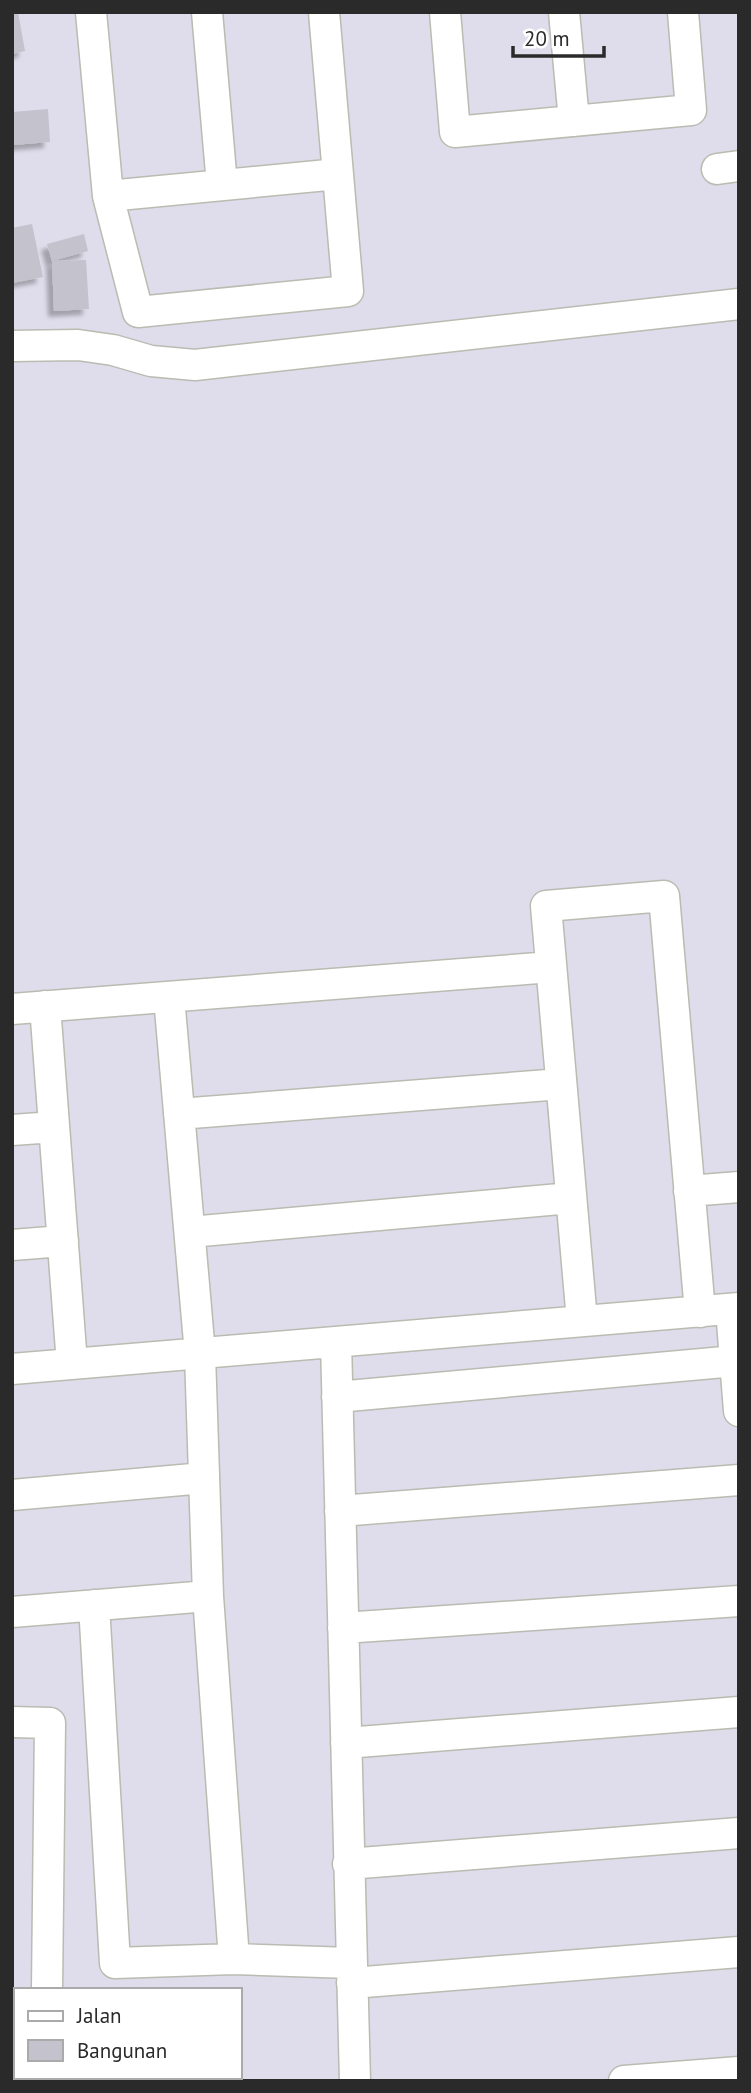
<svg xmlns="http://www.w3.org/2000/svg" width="751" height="2093" font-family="'PT Sans',sans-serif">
<defs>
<filter id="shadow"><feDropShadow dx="-6" dy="6" stdDeviation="2" flood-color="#0004"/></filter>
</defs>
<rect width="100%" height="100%" fill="#dfddeb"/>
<path fill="#c4c2cd" filter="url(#shadow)" d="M 12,12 L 18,12 L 25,51 L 12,54 Z
M 48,109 L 50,142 L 12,145 L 12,112 Z
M 32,224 L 43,277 L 12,283 L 12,228 Z
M 84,234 L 88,251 L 52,261 L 47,244 Z
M 86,260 L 89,309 L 54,311 L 52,261 Z"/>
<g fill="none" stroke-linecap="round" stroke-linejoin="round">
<g stroke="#b8bcb1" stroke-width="33">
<path id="street" d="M 91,12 L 108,196 L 138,312 L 348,291 L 324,12
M 207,12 L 222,185
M 445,12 L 455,132 L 691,110 L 683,12
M 564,12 L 574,121
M 717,169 L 739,166
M 108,196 L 338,174
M 12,346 L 78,345 L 113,350 L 151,361 L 195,365 L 739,304
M 169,997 L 200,1354 L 208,1596 L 234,1959
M 45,1006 L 72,1364
M 12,1009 L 551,967
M 179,1114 L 561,1084
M 12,1130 L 54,1127
M 689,1191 L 739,1187
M 190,1232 L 571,1198
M 12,1245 L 63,1241
M 731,1309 L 739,1411
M 582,1321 L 546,906 L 664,896 L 700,1312
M 336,1342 L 355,2081
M 12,1369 L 739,1308
M 337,1397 L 735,1361
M 12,1495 L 204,1478
M 340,1511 L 739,1480
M 94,1605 L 115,1963 L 234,1959 L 350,1963
M 12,1612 L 208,1596
M 343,1628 L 739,1601
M 12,1722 L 50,1723 L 47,1990
M 346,1743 L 739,1712
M 348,1864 L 739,1833
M 352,1983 L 739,1952
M 12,2025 L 16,2025
M 47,2081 L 47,2077
M 624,2081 L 739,2072"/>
</g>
<use href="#street" stroke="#fff" stroke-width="30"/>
</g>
<rect width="751" height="2093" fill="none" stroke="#2a2a2a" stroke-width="28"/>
<rect x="14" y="1988" width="228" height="91" fill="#ffffff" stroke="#aaaaaa" stroke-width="2"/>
<rect x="28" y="2011" width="35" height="10" fill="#ffffff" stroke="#aaaaaa" stroke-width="2"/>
<text x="77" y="2023" font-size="21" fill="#2a2a2a">Jalan</text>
<rect x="28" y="2040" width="35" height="21" fill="#c4c2cd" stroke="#aaaaaa" stroke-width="2"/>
<text x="77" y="2058" font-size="21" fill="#2a2a2a">Bangunan</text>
<path d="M513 46v10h91v-10" fill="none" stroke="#2a2a2a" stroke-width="3.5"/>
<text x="524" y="46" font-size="21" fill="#2a2a2a" stroke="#ffffff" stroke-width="5" paint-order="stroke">20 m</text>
</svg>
